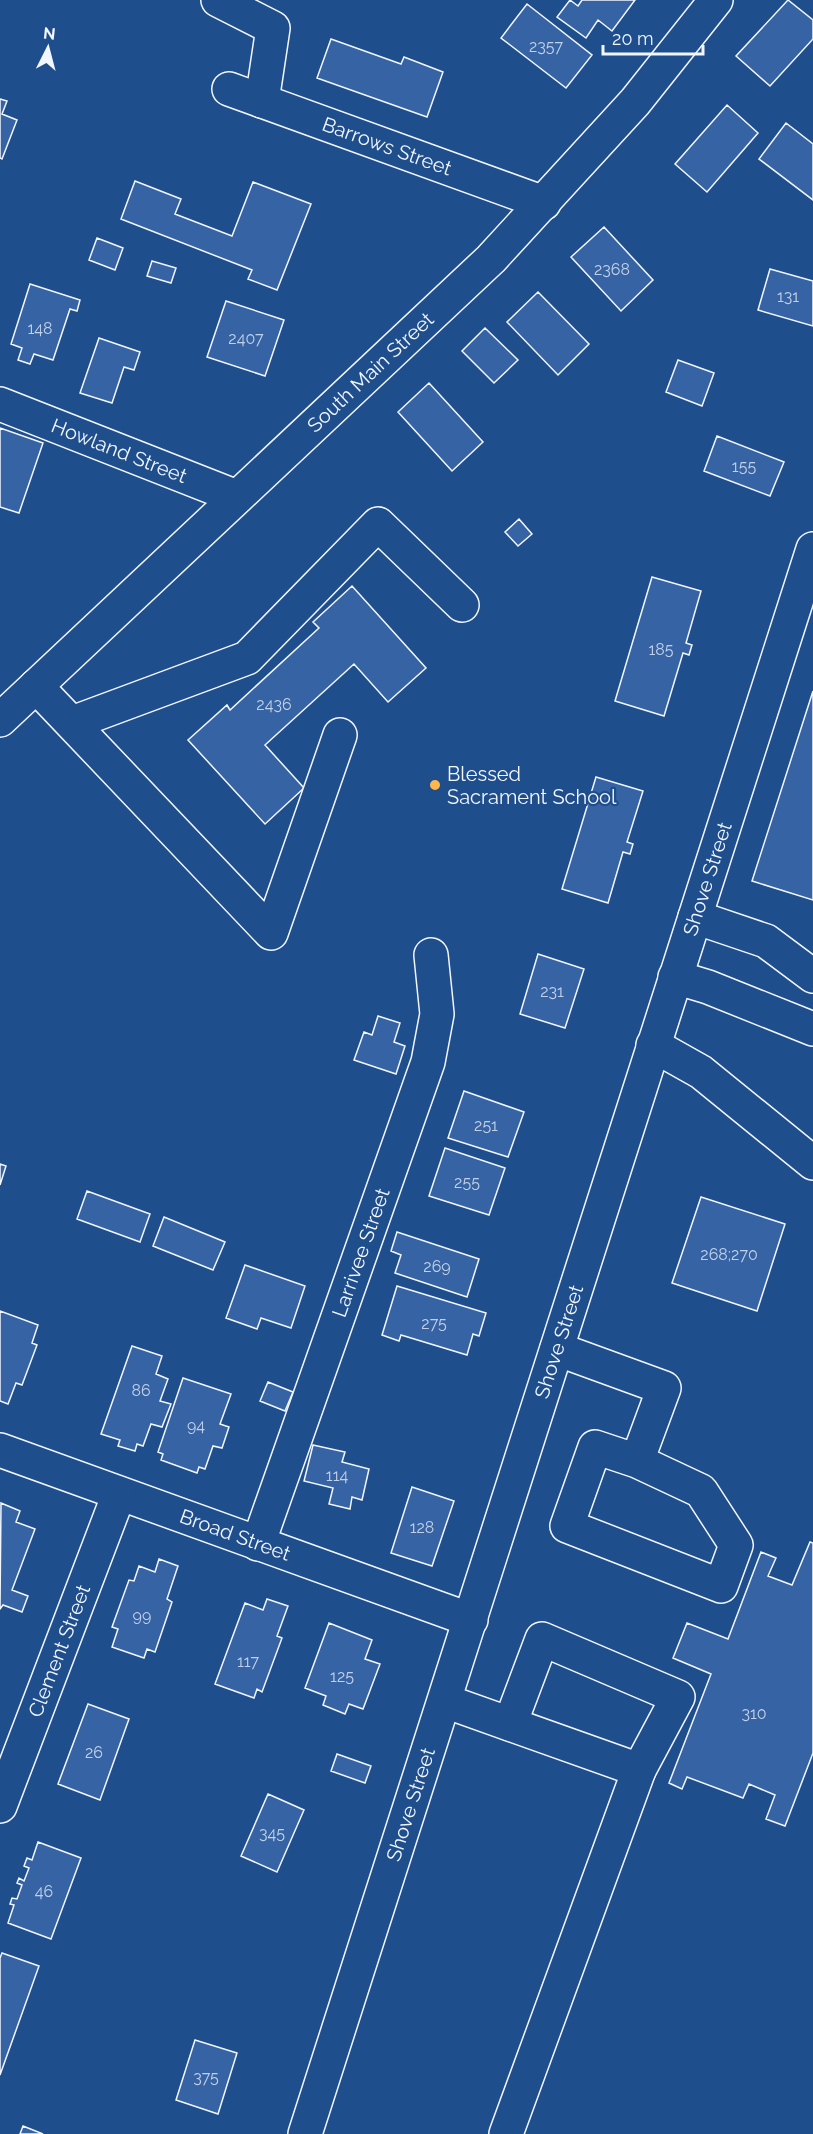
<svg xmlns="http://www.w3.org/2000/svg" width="813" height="2134" font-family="Raleway,sans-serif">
<rect width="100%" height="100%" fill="#1f4e8c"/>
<path fill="#3563a3" stroke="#f2f6ff" stroke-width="1.5" d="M 570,0 L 578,6 L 582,0 L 635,0 L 612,31 L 598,20 L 586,38 L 557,17 Z
M 788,0 L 813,20 L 813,39 L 770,86 L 736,56 Z
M 527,4 L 592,55 L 566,88 L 501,38 Z
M 331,39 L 401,64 L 404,57 L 443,72 L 427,117 L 317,78 Z
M 0,99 L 7,101 L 2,114 L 17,120 L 2,159 L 0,158 Z
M 727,105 L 758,133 L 707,192 L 675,164 Z
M 786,123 L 813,144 L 813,200 L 759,159 Z
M 135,181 L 181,199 L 175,214 L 232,236 L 253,182 L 311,204 L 277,290 L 248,279 L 252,270 L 121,219 Z
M 604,227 L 653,280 L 621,311 L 571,257 Z
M 97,238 L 123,248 L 115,270 L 89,260 Z
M 152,261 L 176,268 L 171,283 L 147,276 Z
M 770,269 L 813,281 L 813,326 L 758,310 Z
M 30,284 L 80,300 L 77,311 L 70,309 L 53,360 L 34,354 L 30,364 L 18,360 L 22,348 L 11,344 Z
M 538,292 L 589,344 L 558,375 L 507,322 Z
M 226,301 L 284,320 L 265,376 L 207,357 Z
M 485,328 L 518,360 L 494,383 L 462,351 Z
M 99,338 L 140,352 L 134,370 L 124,367 L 112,403 L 80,393 Z
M 678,360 L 714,373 L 702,406 L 666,392 Z
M 429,383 L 483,442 L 452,471 L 398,412 Z
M 0,428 L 43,443 L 19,513 L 0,507 Z
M 717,436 L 784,462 L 770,496 L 704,471 Z
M 519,519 L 532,534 L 518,546 L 505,532 Z
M 652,577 L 701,591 L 686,643 L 692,645 L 689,655 L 683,653 L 664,716 L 615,701 Z
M 352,586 L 426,668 L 388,702 L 354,664 L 265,745 L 304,788 L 265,824 L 188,740 L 227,705 L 230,710 L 319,628 L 313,622 Z
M 813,691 L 813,900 L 752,881 Z
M 596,777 L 643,791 L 627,842 L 633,844 L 630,854 L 623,852 L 608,903 L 562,889 Z
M 538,954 L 584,969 L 565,1028 L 520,1014 Z
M 378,1016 L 400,1023 L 394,1042 L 405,1046 L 396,1074 L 354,1060 L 364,1032 L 372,1035 Z
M 464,1091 L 524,1112 L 508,1157 L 448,1138 Z
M 445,1148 L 505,1168 L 489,1215 L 429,1196 Z
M 0,1164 L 6,1166 L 0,1185 Z
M 87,1191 L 150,1214 L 140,1242 L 77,1219 Z
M 701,1197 L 785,1224 L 757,1311 L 672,1283 Z
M 164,1217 L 225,1242 L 213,1270 L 153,1246 Z
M 397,1232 L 479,1259 L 467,1297 L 395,1273 L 401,1255 L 391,1251 Z
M 245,1265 L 305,1286 L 291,1328 L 261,1318 L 257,1329 L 226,1318 Z
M 397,1286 L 486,1313 L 479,1336 L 473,1334 L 467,1355 L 401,1335 L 399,1341 L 382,1335 Z
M 0,1311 L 38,1325 L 32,1343 L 37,1345 L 22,1385 L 16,1383 L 8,1404 L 0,1401 Z
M 132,1346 L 162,1356 L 156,1374 L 168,1379 L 160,1401 L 171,1404 L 162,1427 L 151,1424 L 143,1446 L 137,1444 L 135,1451 L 118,1446 L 120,1440 L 101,1434 Z
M 183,1378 L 231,1394 L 220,1424 L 229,1427 L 222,1448 L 213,1446 L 205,1469 L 199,1467 L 197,1473 L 161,1460 L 163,1454 L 158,1452 Z
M 268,1382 L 293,1392 L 285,1411 L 260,1401 Z
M 313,1445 L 345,1452 L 342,1462 L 369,1469 L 362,1500 L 352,1497 L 350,1509 L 329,1504 L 333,1488 L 304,1481 Z
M 412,1487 L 454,1501 L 432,1566 L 391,1553 Z
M 1,1503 L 20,1511 L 16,1522 L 35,1529 L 12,1590 L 28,1596 L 22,1612 L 3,1605 L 0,1609 Z
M 810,1542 L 813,1543 L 813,1753 L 785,1826 L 766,1819 L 775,1795 L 749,1784 L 743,1798 L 687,1777 L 682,1789 L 669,1783 L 711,1674 L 673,1658 L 687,1623 L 728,1639 L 761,1552 L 776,1558 L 768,1576 L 792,1585 Z
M 159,1559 L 178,1566 L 167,1599 L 172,1602 L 155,1652 L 147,1649 L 144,1658 L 112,1647 L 118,1629 L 112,1627 L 129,1580 L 134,1581 L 139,1566 L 155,1572 Z
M 267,1599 L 288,1606 L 277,1636 L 282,1638 L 262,1692 L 257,1689 L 254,1698 L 215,1684 L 245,1603 L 263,1610 Z
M 329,1623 L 372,1640 L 365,1659 L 380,1664 L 363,1709 L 349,1704 L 345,1714 L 323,1705 L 326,1696 L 305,1688 Z
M 88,1704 L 129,1719 L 100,1800 L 58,1784 Z
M 337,1754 L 371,1766 L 365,1783 L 331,1771 Z
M 268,1794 L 304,1810 L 277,1872 L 241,1856 Z
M 38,1842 L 81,1858 L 51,1939 L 8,1923 L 14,1905 L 10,1904 L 12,1898 L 17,1899 L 22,1885 L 17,1883 L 19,1878 L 24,1881 L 29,1868 L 24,1866 L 27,1858 L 32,1860 Z
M 2,1953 L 39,1966 L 0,2075 L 0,1958 Z
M 195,2040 L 237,2053 L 218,2114 L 176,2100 Z
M 23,2126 L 43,2134 L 20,2134 Z"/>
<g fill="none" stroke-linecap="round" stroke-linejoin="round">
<g stroke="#f2f6ff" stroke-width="36">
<g id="minor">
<path d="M 218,0 L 273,28 L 262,101"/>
<path id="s1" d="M 229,89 L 544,203"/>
<path id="s2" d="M 0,404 L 237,497"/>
<path d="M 36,686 L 271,933 L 340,735"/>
<path d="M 72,723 L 247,658 L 378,524 L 462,605"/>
<path d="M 695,917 L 766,941 L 813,976"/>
<path d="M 675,977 L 708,987 L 813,1029"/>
<path d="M 653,1045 L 701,1072 L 813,1163"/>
<path d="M 557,1349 L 664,1388 L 637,1461 L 701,1491 L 736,1545 L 721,1586 L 567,1526 L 595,1447 L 637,1461"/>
<path id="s3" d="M 0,1450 L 471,1620"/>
<path id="s4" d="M 258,1544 L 428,1062 L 437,1014 L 431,955"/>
<path d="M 445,1701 L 639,1770 L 506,2134"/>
<path d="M 510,1724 L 542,1639 L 678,1697 L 639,1770"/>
<path id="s5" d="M 0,1806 L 119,1494"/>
<path id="s6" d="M 305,2134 L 813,549"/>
</g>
</g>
<g stroke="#f2f6ff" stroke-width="36">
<g id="major">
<path id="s7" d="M 0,720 L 491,259 L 635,102 L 716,0"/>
</g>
</g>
<use href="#minor" stroke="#1f4e8c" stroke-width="33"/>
<use href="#major" stroke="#1f4e8c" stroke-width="33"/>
</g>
<circle fill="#ffb74d" stroke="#1f4e8c" stroke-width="2" cx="435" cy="785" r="6"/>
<g text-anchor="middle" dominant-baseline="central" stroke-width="4.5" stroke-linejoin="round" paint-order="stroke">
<g font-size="16" fill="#c3d1e8">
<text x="546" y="46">2357</text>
<text x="612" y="269">2368</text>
<text x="788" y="296">131</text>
<text x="40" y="328">148</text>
<text x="246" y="338">2407</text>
<text x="744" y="466">155</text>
<text x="661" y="649">185</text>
<text x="274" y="704">2436</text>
<text x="552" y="991">231</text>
<text x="486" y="1125">251</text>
<text x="467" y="1182">255</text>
<text x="729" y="1254">268;270</text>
<text x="437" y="1266">269</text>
<text x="434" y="1323">275</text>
<text x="141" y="1390">86</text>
<text x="196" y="1425">94</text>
<text x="337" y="1475">114</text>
<text x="422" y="1527">128</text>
<text x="142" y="1615">99</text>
<text x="248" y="1661">117</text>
<text x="342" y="1676">125</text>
<text x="754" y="1713">310</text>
<text x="94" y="1752">26</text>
<text x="272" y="1833">345</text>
<text x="44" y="1891">46</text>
<text x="206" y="2077">375</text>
</g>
<g font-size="20" fill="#f2f6ff" stroke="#1f4e8c">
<text stroke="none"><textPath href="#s1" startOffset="168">Barrows Street</textPath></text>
<text stroke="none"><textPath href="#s7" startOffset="508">South Main Street</textPath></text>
<text stroke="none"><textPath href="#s2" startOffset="128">Howland Street</textPath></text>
<text stroke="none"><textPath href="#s6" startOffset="1318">Shove Street</textPath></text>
<text stroke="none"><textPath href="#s4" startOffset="309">Larrivee Street</textPath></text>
<text stroke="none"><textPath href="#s6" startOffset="832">Shove Street</textPath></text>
<text stroke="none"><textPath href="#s3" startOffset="250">Broad Street</textPath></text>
<text stroke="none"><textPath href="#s5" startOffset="166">Clement Street</textPath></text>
<text stroke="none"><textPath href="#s6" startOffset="346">Shove Street</textPath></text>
</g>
<g font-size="20" fill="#f2f6ff" stroke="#1f4e8c" text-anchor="start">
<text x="447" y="774">Blessed<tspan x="447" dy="23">Sacrament School</tspan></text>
</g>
</g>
<g transform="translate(48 48) rotate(6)" stroke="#1f4e8c" stroke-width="4.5" paint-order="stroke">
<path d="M0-4.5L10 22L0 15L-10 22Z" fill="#f2f6ff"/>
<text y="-9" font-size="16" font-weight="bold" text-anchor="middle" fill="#f2f6ff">N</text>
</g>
<path d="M603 45v9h100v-9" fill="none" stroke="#f2f6ff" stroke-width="3"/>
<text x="612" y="45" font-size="18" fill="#f2f6ff" stroke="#1f4e8c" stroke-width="4.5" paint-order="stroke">20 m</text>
</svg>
